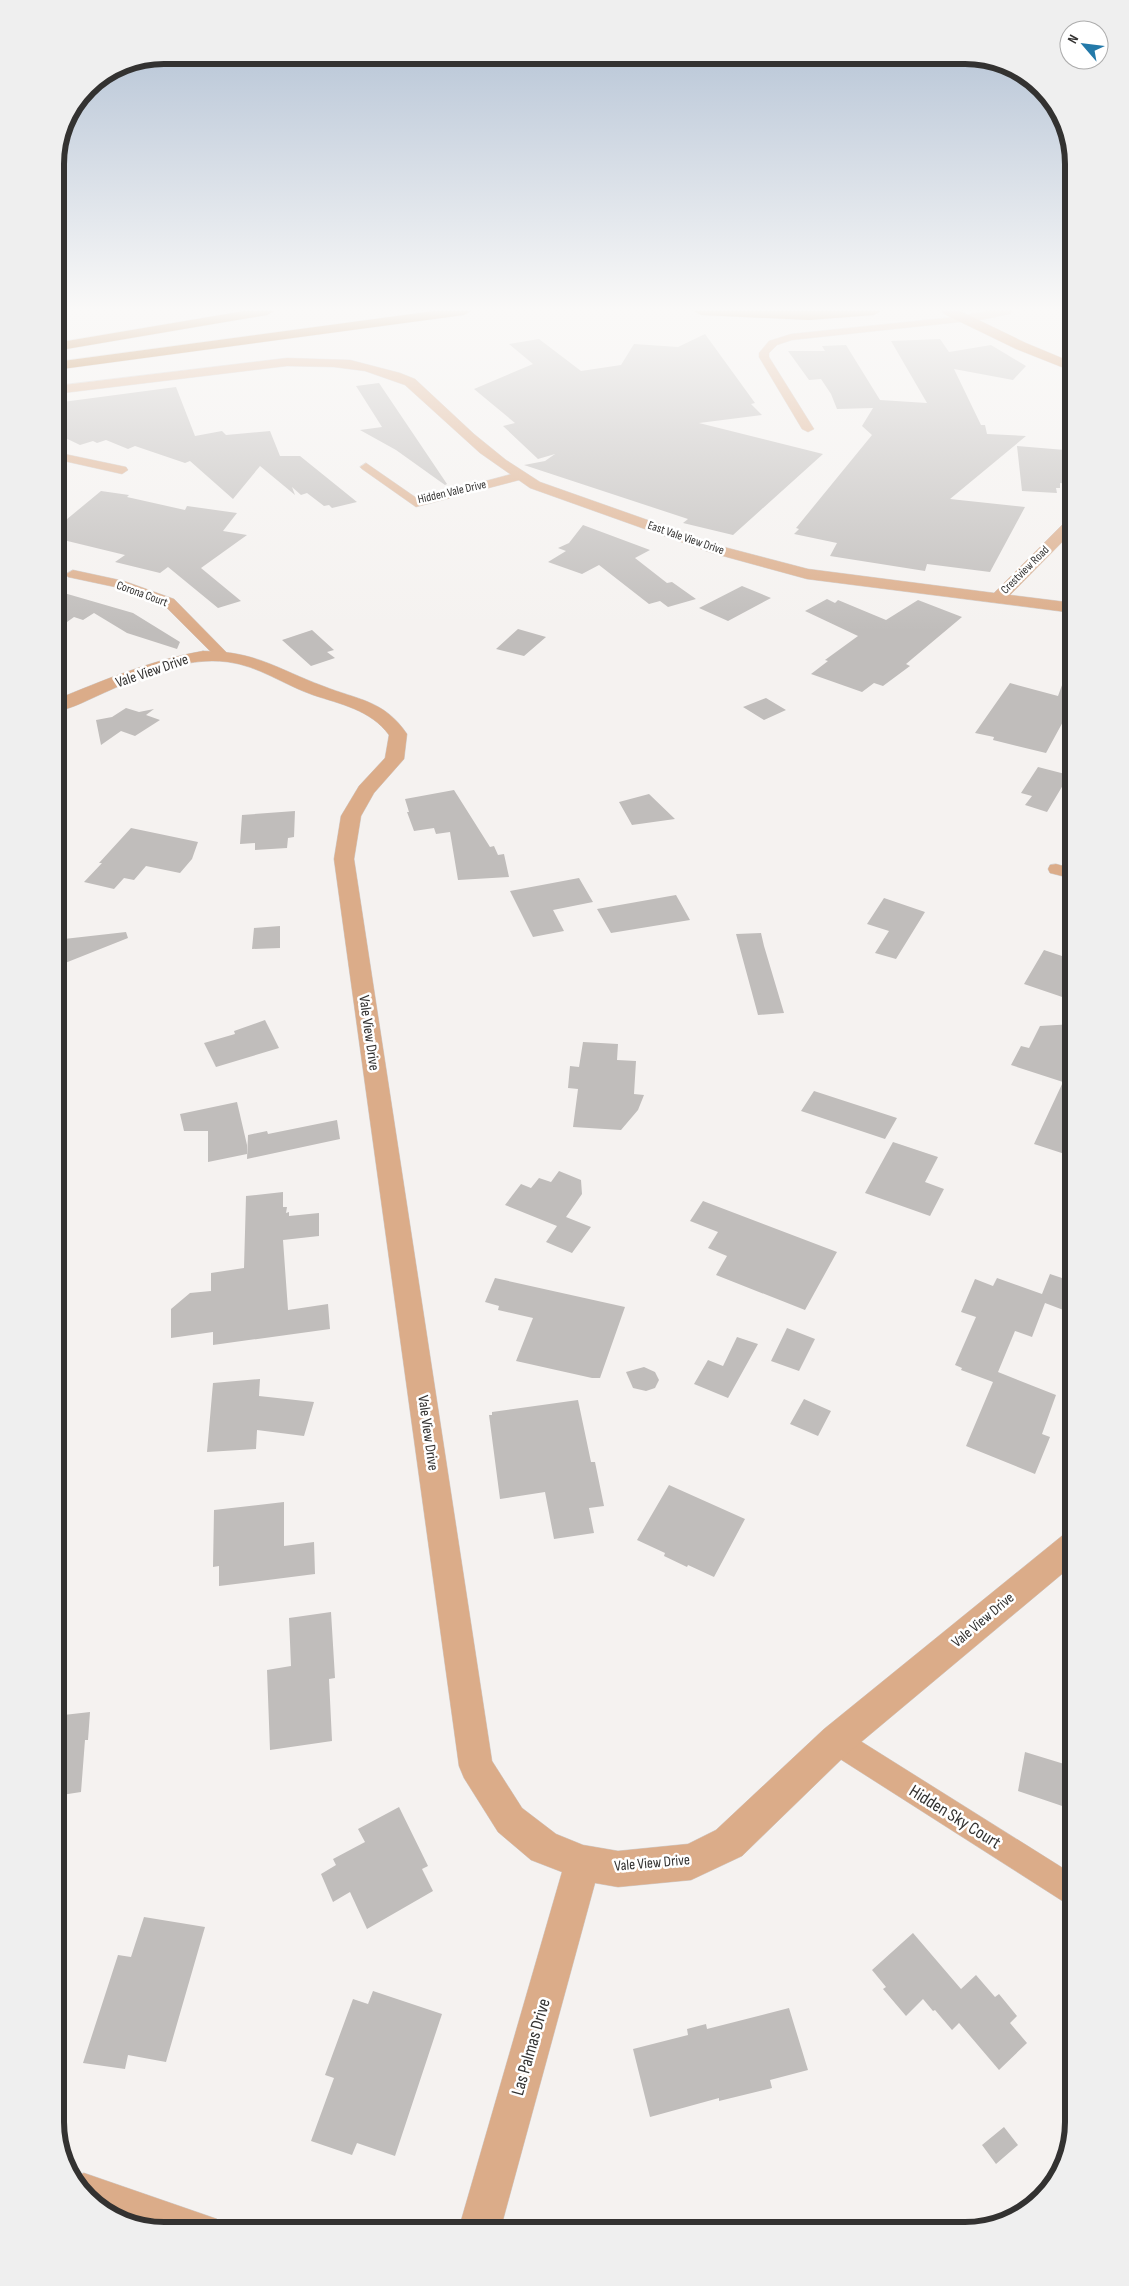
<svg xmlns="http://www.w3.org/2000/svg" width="1129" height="2286" font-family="'Sofia Sans Condensed',sans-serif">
<rect width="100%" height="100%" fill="#f5f2f0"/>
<path fill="#c0bdbb" d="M 705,334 L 755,403 L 751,404 L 762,415 L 699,423 L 823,454 L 733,535 L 683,523 L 688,519 L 524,465 L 545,461 L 555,454 L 538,459 L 503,426 L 515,423 L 474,389 L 533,364 L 509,344 L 539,339 L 581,371 L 621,365 L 634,344 L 678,347 Z
M 940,339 L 949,352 L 991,345 L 1026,366 L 1013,380 L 954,369 L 981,425 L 985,425 L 987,434 L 1026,436 L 950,499 L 1025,507 L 990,572 L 927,564 L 925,571 L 830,556 L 837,543 L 794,534 L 799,529 L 796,528 L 872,435 L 862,426 L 873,408 L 837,409 L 831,394 L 821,379 L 809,380 L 788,351 L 825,351 L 822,346 L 846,345 L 880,400 L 927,403 L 891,341 Z
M 379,383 L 447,484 L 445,485 L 396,450 L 360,430 L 382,427 L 356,386 Z
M 176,387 L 195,436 L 222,431 L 226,435 L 270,431 L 280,456 L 300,456 L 357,502 L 332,508 L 329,505 L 324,506 L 307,493 L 301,495 L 292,487 L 295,495 L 260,466 L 233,499 L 190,461 L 185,463 L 135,446 L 128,449 L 106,440 L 97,443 L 93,441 L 80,445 L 55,433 L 55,403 Z
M 1017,446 L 1065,450 L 1070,484 L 1060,483 L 1060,488 L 1056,488 L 1057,493 L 1022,491 Z
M 101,491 L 129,495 L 127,497 L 185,510 L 187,506 L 237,513 L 223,531 L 247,535 L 201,568 L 241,601 L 218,608 L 168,567 L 160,573 L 115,562 L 125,555 L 55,538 L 55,529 Z
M 583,525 L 650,550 L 635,558 L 667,583 L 672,582 L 696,599 L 668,607 L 660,601 L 649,604 L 599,565 L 582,574 L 548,562 L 566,551 L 558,548 L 569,543 Z
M 742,586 L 771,598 L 728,621 L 699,608 Z
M 64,593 L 133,613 L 180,642 L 177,649 L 127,633 L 94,613 L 83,620 L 74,617 L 67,622 L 55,618 L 55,598 Z
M 827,599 L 835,603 L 838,600 L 886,620 L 918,600 L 962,617 L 906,664 L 910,666 L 883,686 L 874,683 L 862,692 L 811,674 L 828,661 L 825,660 L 858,636 L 805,611 Z
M 518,629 L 546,637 L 524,656 L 496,649 Z
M 312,630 L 334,650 L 327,652 L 335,658 L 311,666 L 282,640 Z
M 1072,658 L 1074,658 L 1074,720 L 1065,718 L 1046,753 L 993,740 L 994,737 L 975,733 L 1010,683 L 1058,696 Z
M 766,698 L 786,710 L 764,720 L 743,707 Z
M 126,708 L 139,712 L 154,709 L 146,715 L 160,720 L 135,736 L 121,731 L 101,745 L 96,720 L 112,717 Z
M 1038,767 L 1069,775 L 1047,812 L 1025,805 L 1032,796 L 1021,793 Z
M 454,790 L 490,847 L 494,846 L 498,855 L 504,854 L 509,877 L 458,880 L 450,832 L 436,834 L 434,828 L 414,831 L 407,812 L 409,812 L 405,799 Z
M 649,794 L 675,819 L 632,825 L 619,802 Z
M 295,811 L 294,837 L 288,838 L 287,848 L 255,850 L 255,843 L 240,844 L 242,815 Z
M 131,828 L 198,842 L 192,859 L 180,873 L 146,866 L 134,880 L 124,878 L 114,889 L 84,882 L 102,863 L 99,863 Z
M 579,878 L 593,902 L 553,910 L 564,931 L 533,937 L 510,891 Z
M 676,895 L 690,920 L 611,933 L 597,909 Z
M 884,898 L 925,912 L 896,959 L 875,953 L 889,931 L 867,924 Z
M 280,926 L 280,948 L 252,949 L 254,928 Z
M 126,932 L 128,938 L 55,967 L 55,940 Z
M 761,933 L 764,946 L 784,1013 L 758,1015 L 736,934 Z
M 1044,950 L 1074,960 L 1074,1001 L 1024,984 Z
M 265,1020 L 279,1048 L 216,1067 L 204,1043 L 235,1034 L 234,1031 Z
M 1074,1024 L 1074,1157 L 1034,1144 L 1063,1082 L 1011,1065 L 1021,1046 L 1029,1048 L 1040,1026 Z
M 583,1042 L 618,1044 L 617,1060 L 636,1061 L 634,1094 L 644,1095 L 638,1110 L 621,1130 L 573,1127 L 578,1089 L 568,1088 L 570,1066 L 579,1067 Z
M 814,1091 L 897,1118 L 885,1139 L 801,1111 Z
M 237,1102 L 247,1145 L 247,1154 L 208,1162 L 208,1131 L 184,1131 L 180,1114 Z
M 337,1120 L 340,1139 L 247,1159 L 248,1135 L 267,1131 L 268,1134 Z
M 893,1142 L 938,1157 L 925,1182 L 944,1189 L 930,1216 L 865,1193 Z
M 559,1171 L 581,1180 L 582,1194 L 566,1217 L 591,1227 L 572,1253 L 546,1242 L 557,1226 L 505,1205 L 521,1184 L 531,1188 L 539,1178 L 551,1182 Z
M 283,1192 L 283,1207 L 287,1207 L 286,1213 L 289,1212 L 289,1216 L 319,1213 L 319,1236 L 283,1240 L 288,1310 L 328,1304 L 330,1329 L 213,1345 L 213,1332 L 171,1338 L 171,1309 L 190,1293 L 211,1291 L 211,1273 L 244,1268 L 246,1196 Z
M 703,1201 L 837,1252 L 805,1310 L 716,1275 L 727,1256 L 708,1248 L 718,1232 L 690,1221 Z
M 1050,1274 L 1074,1282 L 1074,1314 L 1045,1303 L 1032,1337 L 1015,1331 L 998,1372 L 1056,1395 L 1042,1434 L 1050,1437 L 1035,1474 L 966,1446 L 993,1382 L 961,1370 L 962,1368 L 955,1365 L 976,1317 L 961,1312 L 975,1279 L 993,1286 L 997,1278 L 1042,1294 Z
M 495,1278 L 625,1307 L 600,1378 L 592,1378 L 516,1361 L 533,1318 L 498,1310 L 499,1306 L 485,1302 Z
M 787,1328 L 815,1339 L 799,1371 L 771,1361 Z
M 737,1337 L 758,1344 L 728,1398 L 694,1384 L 708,1360 L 723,1366 Z
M 644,1367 L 655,1372 L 659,1380 L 655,1388 L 646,1391 L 633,1388 L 626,1372 Z
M 260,1379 L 259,1396 L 314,1402 L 304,1436 L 257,1430 L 256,1449 L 207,1452 L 213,1383 Z
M 804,1399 L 831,1411 L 818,1436 L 790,1424 Z
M 578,1400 L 591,1462 L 595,1462 L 604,1506 L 589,1508 L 594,1533 L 554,1539 L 545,1492 L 500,1499 L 489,1415 L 492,1415 L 492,1412 Z
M 669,1485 L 745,1519 L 714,1577 L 688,1565 L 687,1567 L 664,1556 L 665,1553 L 637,1540 Z
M 284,1502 L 284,1546 L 314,1542 L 315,1574 L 219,1586 L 219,1566 L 213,1567 L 214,1510 Z
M 331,1612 L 335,1678 L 329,1679 L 332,1741 L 270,1750 L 267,1670 L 291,1666 L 289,1618 Z
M 90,1712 L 88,1740 L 85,1740 L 81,1792 L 55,1796 L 55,1716 Z
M 1025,1752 L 1074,1767 L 1074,1810 L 1018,1791 Z
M 399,1807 L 428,1866 L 422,1869 L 433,1891 L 367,1929 L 350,1892 L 333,1902 L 321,1874 L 336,1865 L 333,1859 L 365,1842 L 358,1829 Z
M 144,1917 L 205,1927 L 166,2062 L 128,2055 L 125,2069 L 83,2063 L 118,1955 L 131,1957 Z
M 913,1933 L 961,1989 L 976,1975 L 995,1997 L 999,1994 L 1017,2016 L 1010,2023 L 1027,2043 L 999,2070 L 959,2023 L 952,2030 L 935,2010 L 933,2011 L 923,1999 L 906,2016 L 883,1989 L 886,1987 L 872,1970 Z
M 373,1991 L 442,2014 L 395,2156 L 357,2143 L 352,2155 L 311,2141 L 334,2078 L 325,2075 L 353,1999 L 368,2004 Z
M 789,2008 L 808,2070 L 770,2080 L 772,2088 L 719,2101 L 719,2098 L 650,2117 L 633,2049 L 688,2035 L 687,2029 L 706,2024 L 707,2029 Z
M 1004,2127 L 1018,2145 L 996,2164 L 982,2145 Z"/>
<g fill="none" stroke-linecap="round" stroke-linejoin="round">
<g stroke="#d2cfce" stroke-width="1">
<path id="minor" d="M 965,316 L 970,319 L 969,321 L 792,340 L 777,345 L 769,353 L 769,357 L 814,429 L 808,432 L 802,429 L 759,357 L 759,353 L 769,341 L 791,334 Z
M 55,452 L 126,467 L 128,470 L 122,474 L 55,459 Z
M 366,463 L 418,499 L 519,472 L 525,476 L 523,479 L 416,507 L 362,469 L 360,467 Z
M 73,570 L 124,581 L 174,599 L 228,654 L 226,657 L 216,657 L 164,605 L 115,587 L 68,577 L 66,574 Z
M 1056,864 L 1074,869 L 1074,879 L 1050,873 L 1048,869 L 1050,865 Z
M 836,1728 L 846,1732 L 1074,1875 L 1074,1907 L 1064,1902 L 826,1750 L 822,1741 L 826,1732 Z
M 84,2173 L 217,2219 L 222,2231 L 157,2231 L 103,2212 L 74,2177 Z"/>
</g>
<g stroke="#d2cfce" stroke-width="1">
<path id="tertiary" d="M 987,311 L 1012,311 L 1010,314 L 965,323 L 959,319 L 961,316 Z
M 287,358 L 350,360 L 400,373 L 415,379 L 474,434 L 506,460 L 540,482 L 724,547 L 808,569 L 994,593 L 1069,518 L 1074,516 L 1074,530 L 1010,595 L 1074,603 L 1074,613 L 807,579 L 712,553 L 530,488 L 480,453 L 405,385 L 365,371 L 334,367 L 287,366 L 55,394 L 55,386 Z
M 203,651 C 256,651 277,669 323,686 C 358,700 384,700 407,734 L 404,759 L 374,793 L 361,816 L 354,859 L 492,1761 L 522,1808 L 556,1834 L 583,1845 L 618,1851 L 688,1844 L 716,1830 L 824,1729 L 1063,1535 L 1074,1531 L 1074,1564 L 848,1753 L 742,1856 L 691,1880 L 618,1887 L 595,1883 L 500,2231 L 458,2231 L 562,1872 L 531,1860 L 498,1832 L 464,1778 L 459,1766 L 334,859 L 341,816 L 359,786 L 385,758 L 389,735 C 371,710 340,704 313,695 C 284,685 259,666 228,662 C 184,656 137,678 97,696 C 84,702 70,709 55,712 L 55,700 C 104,680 151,660 203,651 Z"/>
</g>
<g stroke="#d2cfce" stroke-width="1">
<path id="secondary" d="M 942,311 L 960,311 L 1026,343 L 1074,363 L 1074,372 L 1016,349 L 944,314 Z"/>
</g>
<g stroke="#d2cfce" stroke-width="1">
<path id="motorway" d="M 244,311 L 274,311 L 267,315 L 55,351 L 55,343 Z
M 434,311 L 471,311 L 464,315 L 55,370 L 55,362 Z
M 694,311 L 881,311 L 874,315 L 809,320 L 701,315 Z"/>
</g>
<use href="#minor" fill="#dbac89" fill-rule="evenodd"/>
<use href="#tertiary" fill="#dbac89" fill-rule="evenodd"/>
<use href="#secondary" fill="#cc8852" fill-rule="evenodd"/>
<use href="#motorway" fill="#a95c0b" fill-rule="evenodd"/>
</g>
<linearGradient id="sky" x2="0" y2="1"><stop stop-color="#aebed2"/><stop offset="0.49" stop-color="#faf9f8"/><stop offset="1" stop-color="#faf9f8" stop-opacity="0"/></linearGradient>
<rect width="1129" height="631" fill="url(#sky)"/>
<g text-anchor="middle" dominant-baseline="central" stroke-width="5" stroke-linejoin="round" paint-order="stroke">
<g font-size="12" fill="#333231" stroke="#fff">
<text transform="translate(452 492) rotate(-13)">Hidden Vale Drive</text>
<text transform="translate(686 538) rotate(19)">East Vale View Drive</text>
<text transform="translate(1025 570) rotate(-45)">Crestview Road</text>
<text transform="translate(142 594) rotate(20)">Corona Court</text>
</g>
<g font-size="15" fill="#333231" stroke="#fff">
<text transform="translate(152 671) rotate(-19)">Vale View Drive</text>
<text transform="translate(369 1033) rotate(82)">Vale View Drive</text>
<text transform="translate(428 1433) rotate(82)">Vale View Drive</text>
<text transform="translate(983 1620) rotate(-40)">Vale View Drive</text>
<text transform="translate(652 1863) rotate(-5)">Vale View Drive</text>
</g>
<g font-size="18" fill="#333231" stroke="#fff">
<text transform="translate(955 1817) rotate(32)">Hidden Sky Court</text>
<text transform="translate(531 2047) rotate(-74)">Las Palmas Drive</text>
</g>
</g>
<path d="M0 0H1129V2286H0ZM164 64H965A100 100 0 0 1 1065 164V2122A100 100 0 0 1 965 2222H164A100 100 0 0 1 64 2122V164A100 100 0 0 1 164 64Z" fill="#efefef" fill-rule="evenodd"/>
<path fill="none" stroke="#333231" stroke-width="6" d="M164 64H965A100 100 0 0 1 1065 164V2122A100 100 0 0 1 965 2222H164A100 100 0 0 1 64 2122V164A100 100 0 0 1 164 64Z"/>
<g transform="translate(1084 45) rotate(298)"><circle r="24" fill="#ffffff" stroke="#adadad"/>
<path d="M0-4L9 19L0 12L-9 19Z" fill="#2379a9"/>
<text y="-8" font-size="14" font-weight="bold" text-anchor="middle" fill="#333231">N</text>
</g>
</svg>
